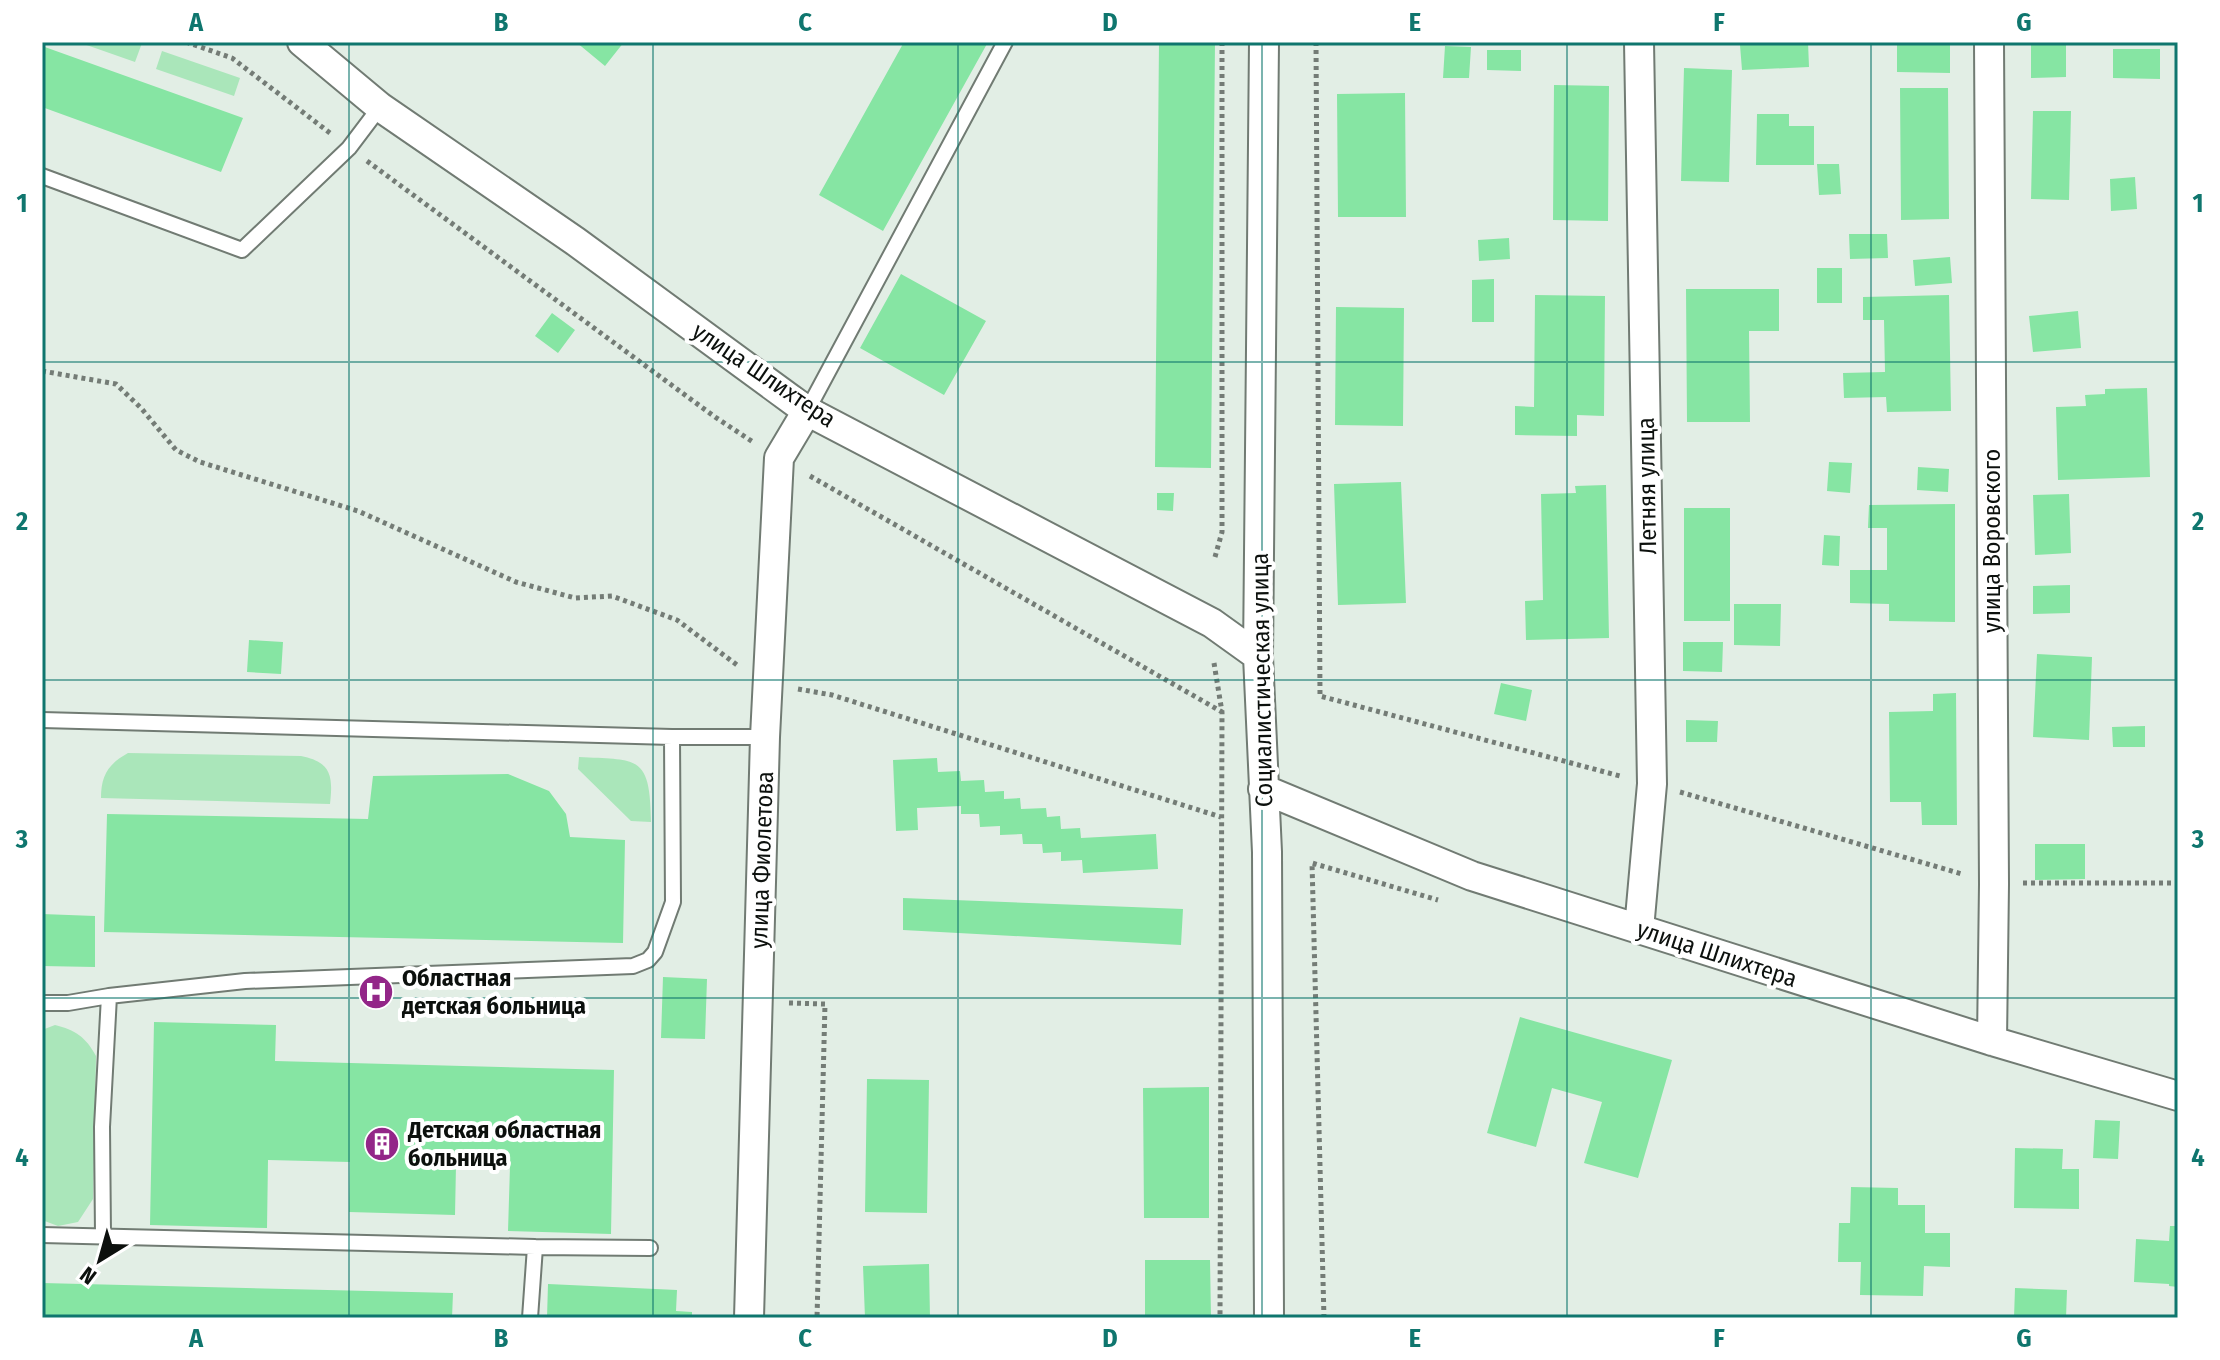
<svg xmlns="http://www.w3.org/2000/svg" width="2220" height="1360" font-family="'Fira Sans Condensed',sans-serif">
<rect width="100%" height="100%" fill="#e2eee5"/>
<path fill="#aae6ba" d="M 78,42 L 137,42 L 142,43 L 135,62 Z
M 162,51 L 240,78 L 234,96 L 156,69 Z
M 128,753 L 301,756 C 332,762 333,777 330,804 L 101,798 C 101,776 108,764 128,753 Z
M 579,757 C 639,760 650,755 651,822 L 631,821 L 578,769 Z
M 55,1025 C 75,1030 86,1037 96,1056 L 93,1199 L 78,1222 L 58,1226 L 42,1220 L 42,1030 Z"/>
<path fill="#86e5a3" d="M 576,42 L 624,42 L 605,66 Z
M 904,42 L 988,42 L 883,231 L 819,195 Z
M 1159,42 L 1215,42 L 1211,468 L 1155,467 Z
M 1808,42 L 1809,67 L 1742,70 L 1740,45 Z
M 2031,42 L 2066,42 L 2066,77 L 2031,78 Z
M 1897,44 L 1950,45 L 1950,73 L 1897,72 Z
M 42,46 L 243,118 L 221,172 L 42,107 Z
M 1445,46 L 1471,47 L 1469,78 L 1443,78 Z
M 2113,49 L 2160,49 L 2160,79 L 2113,78 Z
M 1487,50 L 1521,50 L 1521,71 L 1487,70 Z
M 1684,68 L 1732,70 L 1729,182 L 1681,181 Z
M 1554,85 L 1609,86 L 1608,221 L 1553,220 Z
M 1900,88 L 1948,88 L 1949,219 L 1901,220 Z
M 1405,93 L 1406,217 L 1338,217 L 1337,94 Z
M 2033,111 L 2071,111 L 2069,200 L 2031,199 Z
M 1757,114 L 1789,114 L 1789,126 L 1814,126 L 1814,165 L 1756,165 Z
M 1817,164 L 1839,164 L 1841,194 L 1819,195 Z
M 2135,177 L 2137,209 L 2111,211 L 2110,179 Z
M 1849,234 L 1887,234 L 1888,258 L 1850,259 Z
M 1509,238 L 1510,259 L 1479,261 L 1478,240 Z
M 1950,257 L 1952,283 L 1915,286 L 1913,260 Z
M 1817,268 L 1842,268 L 1842,303 L 1817,303 Z
M 901,274 L 986,321 L 944,395 L 860,348 Z
M 1494,279 L 1494,322 L 1472,322 L 1472,280 Z
M 1686,289 L 1779,289 L 1779,331 L 1749,331 L 1750,422 L 1687,422 Z
M 1535,295 L 1605,296 L 1604,416 L 1577,415 L 1577,436 L 1515,435 L 1515,406 L 1534,407 Z
M 1949,295 L 1951,411 L 1887,412 L 1886,397 L 1844,398 L 1843,373 L 1885,372 L 1884,320 L 1863,320 L 1863,297 Z
M 1336,307 L 1404,308 L 1403,426 L 1335,425 Z
M 2078,311 L 2081,348 L 2033,352 L 2029,316 Z
M 552,313 L 575,330 L 558,353 L 535,336 Z
M 2147,388 L 2150,477 L 2058,480 L 2056,407 L 2086,406 L 2085,395 L 2105,394 L 2105,389 Z
M 1829,462 L 1852,463 L 1850,493 L 1827,491 Z
M 1918,467 L 1949,469 L 1948,492 L 1917,490 Z
M 1401,482 L 1406,603 L 1338,605 L 1334,484 Z
M 1606,485 L 1609,638 L 1526,640 L 1525,601 L 1543,600 L 1541,494 L 1576,493 L 1575,486 Z
M 1157,493 L 1174,493 L 1173,511 L 1157,510 Z
M 2069,494 L 2071,553 L 2035,555 L 2033,495 Z
M 1955,504 L 1955,622 L 1889,621 L 1889,604 L 1850,603 L 1850,570 L 1887,570 L 1887,528 L 1868,528 L 1869,505 Z
M 1684,508 L 1730,508 L 1730,621 L 1684,621 Z
M 1824,535 L 1840,536 L 1839,566 L 1822,565 Z
M 2070,585 L 2070,613 L 2033,614 L 2033,586 Z
M 1734,604 L 1781,604 L 1780,646 L 1734,645 Z
M 249,640 L 283,642 L 281,674 L 247,672 Z
M 1683,642 L 1723,642 L 1722,672 L 1683,671 Z
M 2037,654 L 2092,657 L 2089,740 L 2033,737 Z
M 1501,683 L 1532,690 L 1526,721 L 1494,714 Z
M 1956,693 L 1957,825 L 1922,825 L 1921,802 L 1890,802 L 1889,712 L 1933,711 L 1933,694 Z
M 1686,720 L 1718,721 L 1717,742 L 1686,742 Z
M 2145,726 L 2145,747 L 2113,747 L 2112,727 Z
M 937,758 L 938,772 L 960,771 L 961,781 L 984,780 L 985,792 L 1004,791 L 1004,799 L 1020,798 L 1021,809 L 1046,808 L 1047,817 L 1060,816 L 1061,829 L 1080,828 L 1081,838 L 1156,834 L 1158,869 L 1083,873 L 1082,860 L 1061,861 L 1061,852 L 1043,853 L 1042,844 L 1023,844 L 1022,834 L 1000,835 L 1000,826 L 980,827 L 979,814 L 961,814 L 961,806 L 917,808 L 918,830 L 896,831 L 893,760 Z
M 508,774 L 549,791 L 566,814 L 570,837 L 625,840 L 623,943 L 104,932 L 107,814 L 368,819 L 373,776 Z
M 2035,844 L 2085,844 L 2085,879 L 2035,880 Z
M 903,898 L 1183,909 L 1181,945 L 903,930 Z
M 42,914 L 95,916 L 95,967 L 42,966 Z
M 663,977 L 707,979 L 705,1039 L 661,1038 Z
M 1520,1017 L 1672,1060 L 1638,1178 L 1584,1163 L 1602,1102 L 1552,1088 L 1536,1147 L 1487,1133 Z
M 154,1022 L 276,1025 L 275,1061 L 614,1070 L 611,1234 L 508,1231 L 510,1166 L 456,1165 L 455,1215 L 349,1212 L 350,1162 L 268,1160 L 267,1228 L 150,1225 Z
M 867,1079 L 929,1080 L 927,1213 L 865,1212 Z
M 1209,1087 L 1209,1218 L 1144,1218 L 1143,1088 Z
M 2095,1120 L 2120,1121 L 2118,1159 L 2093,1158 Z
M 2015,1148 L 2063,1149 L 2062,1169 L 2079,1169 L 2079,1209 L 2014,1208 Z
M 1851,1187 L 1898,1188 L 1898,1205 L 1925,1205 L 1925,1233 L 1950,1233 L 1950,1267 L 1924,1266 L 1923,1296 L 1860,1295 L 1861,1262 L 1838,1262 L 1839,1223 L 1850,1223 Z
M 2170,1226 L 2178,1226 L 2178,1287 L 2169,1286 L 2169,1284 L 2134,1282 L 2136,1239 L 2169,1241 Z
M 1145,1260 L 1210,1260 L 1211,1318 L 1145,1318 Z
M 929,1264 L 930,1318 L 865,1318 L 863,1266 Z
M 42,1283 L 453,1293 L 452,1318 L 42,1318 Z
M 548,1284 L 677,1290 L 676,1311 L 692,1312 L 692,1318 L 547,1318 Z
M 2015,1288 L 2067,1290 L 2066,1318 L 2014,1318 Z"/>
<g fill="none" stroke-linecap="round" stroke-linejoin="round">
<g stroke="#717b73" stroke-width="18">
<path id="service" d="M 42,176 L 242,250 L 349,148 L 380,107
M 807,411 L 1005,42
M 42,720 L 672,737
M 42,1003 L 68,1003 L 109,996
M 42,1235 L 535,1247 L 530,1318
M 103,1235 L 102,1127 L 109,996 L 245,981 L 633,966 L 648,960 L 655,952 L 673,902 L 672,737 L 765,737
M 535,1247 L 650,1248"/>
</g>
<g stroke="#717b73" stroke-width="32">
<path id="minor" d="M 302,42 L 380,107 L 575,241 L 807,411 L 1212,623 L 1258,656
M 1264,42 L 1258,656 L 1267,852 L 1269,1318
M 1639,42 L 1652,784 L 1639,929
M 1989,42 L 1994,884 L 1992,1041
M 1263,789 L 1472,876 L 1992,1041 L 2178,1096
M 749,1318 L 765,737 L 779,458 L 807,411"/>
</g>
<path stroke="#747c76" stroke-width="5" stroke-dasharray="4 4" stroke-linecap="butt" d="M 186,42 L 232,58 L 330,133
M 1316,42 L 1320,696 L 1620,776
M 367,161 L 715,417 L 753,442
M 42,371 L 116,384 L 141,408 L 176,450 L 200,462 L 358,511 L 516,582 L 575,598 L 612,596 L 677,620 L 737,665
M 810,476 L 1222,712
M 1215,557 L 1222,532 L 1222,42
M 1214,663 L 1222,712 L 1220,1318
M 798,689 L 832,695 L 1221,817
M 1680,792 L 1962,874
M 2023,883 L 2178,883
M 789,1003 L 825,1004 L 817,1318
M 1324,1318 L 1312,863 L 1438,900"/>
<use href="#service" stroke="#fff" stroke-width="14"/>
<use href="#minor" stroke="#fff" stroke-width="28"/>
</g>
<path fill="none" stroke="#0f766e" stroke-width="2" stroke-opacity="0.55" d="M 349,42 L 349,1318M 653,42 L 653,1318M 958,42 L 958,1318M 1262,42 L 1262,1318M 1567,42 L 1567,1318M 1871,42 L 1871,1318M 42,362 L 2178,362M 42,680 L 2178,680M 42,998 L 2178,998"/>
<defs>
<g id="hospital-disc" transform="scale(1.8)"><circle r="9.5" fill="#932688" stroke="#fff"/><path d="M-5-5h3v3.5h4V-5h3V5h-3V1.5h-4V5h-3Z" fill="#fff"/></g>
<g id="building-disc" transform="scale(1.8)"><circle r="9.5" fill="#932688" stroke="#fff"/><path d="M-4-6H4V6H1V3H-1V6H-4ZM-2.5-4.3h1.7v1.8h-1.7ZM.8-4.3h1.7v1.8H.8ZM-2.5-1h1.7V.8h-1.7ZM.8-1h1.7V.8H.8Z" fill="#fff"/></g>
</defs>
<g fill-rule="evenodd">
<use href="#hospital-disc" x="376" y="992"/>
<use href="#building-disc" x="382" y="1144"/>
</g>
<g text-anchor="middle" dominant-baseline="central" stroke-width="8" stroke-linejoin="round" paint-order="stroke">
<g font-size="24" fill="#0c100d" stroke="#fff">
<text transform="translate(764 375) rotate(34)">улица Шлихтера</text>
<text transform="translate(1647 486) rotate(-91)">Летняя улица</text>
<text transform="translate(1992 541) rotate(-90)">улица Воровского</text>
<text transform="translate(1262 680) rotate(-91)">Социалистическая улица</text>
<text transform="translate(762 860) rotate(-88)">улица Фиолетова</text>
<text transform="translate(1717 954) rotate(18)">улица Шлихтера</text>
</g>
<g font-size="24" font-weight="bold" fill="#0c100d" stroke="#fff" text-anchor="start">
<text x="402" y="978">Областная<tspan x="402" dy="28">детская больница</tspan></text>
<text x="408" y="1130">Детская областная<tspan x="408" dy="28">больница</tspan></text>
</g>
</g>
<rect width="2220" height="1360" fill="none" stroke="#ffffff" stroke-width="88"/>
<g transform="translate(100 1260) rotate(217)" stroke="#ffffff" stroke-width="6" paint-order="stroke">
<path d="M0-6L14 30L0 20L-14 30Z" fill="#0c100d"/>
<text y="-12" font-size="22" font-weight="bold" text-anchor="middle" fill="#0c100d">N</text>
</g>
<rect x="44" y="44" width="2132" height="1272" fill="none" stroke="#0f766e" stroke-width="3"/>
<g font-size="26" text-anchor="middle" font-weight="bold" fill="#0f766e">
<text x="196" y="31">A</text>
<text x="501" y="31">B</text>
<text x="805" y="31">C</text>
<text x="1110" y="31">D</text>
<text x="1415" y="31">E</text>
<text x="1719" y="31">F</text>
<text x="2024" y="31">G</text>
<text x="22" y="212">1</text>
<text x="2198" y="212">1</text>
<text x="22" y="530">2</text>
<text x="2198" y="530">2</text>
<text x="22" y="848">3</text>
<text x="2198" y="848">3</text>
<text x="22" y="1166">4</text>
<text x="2198" y="1166">4</text>
<text x="196" y="1347">A</text>
<text x="501" y="1347">B</text>
<text x="805" y="1347">C</text>
<text x="1110" y="1347">D</text>
<text x="1415" y="1347">E</text>
<text x="1719" y="1347">F</text>
<text x="2024" y="1347">G</text>
</g>
</svg>
